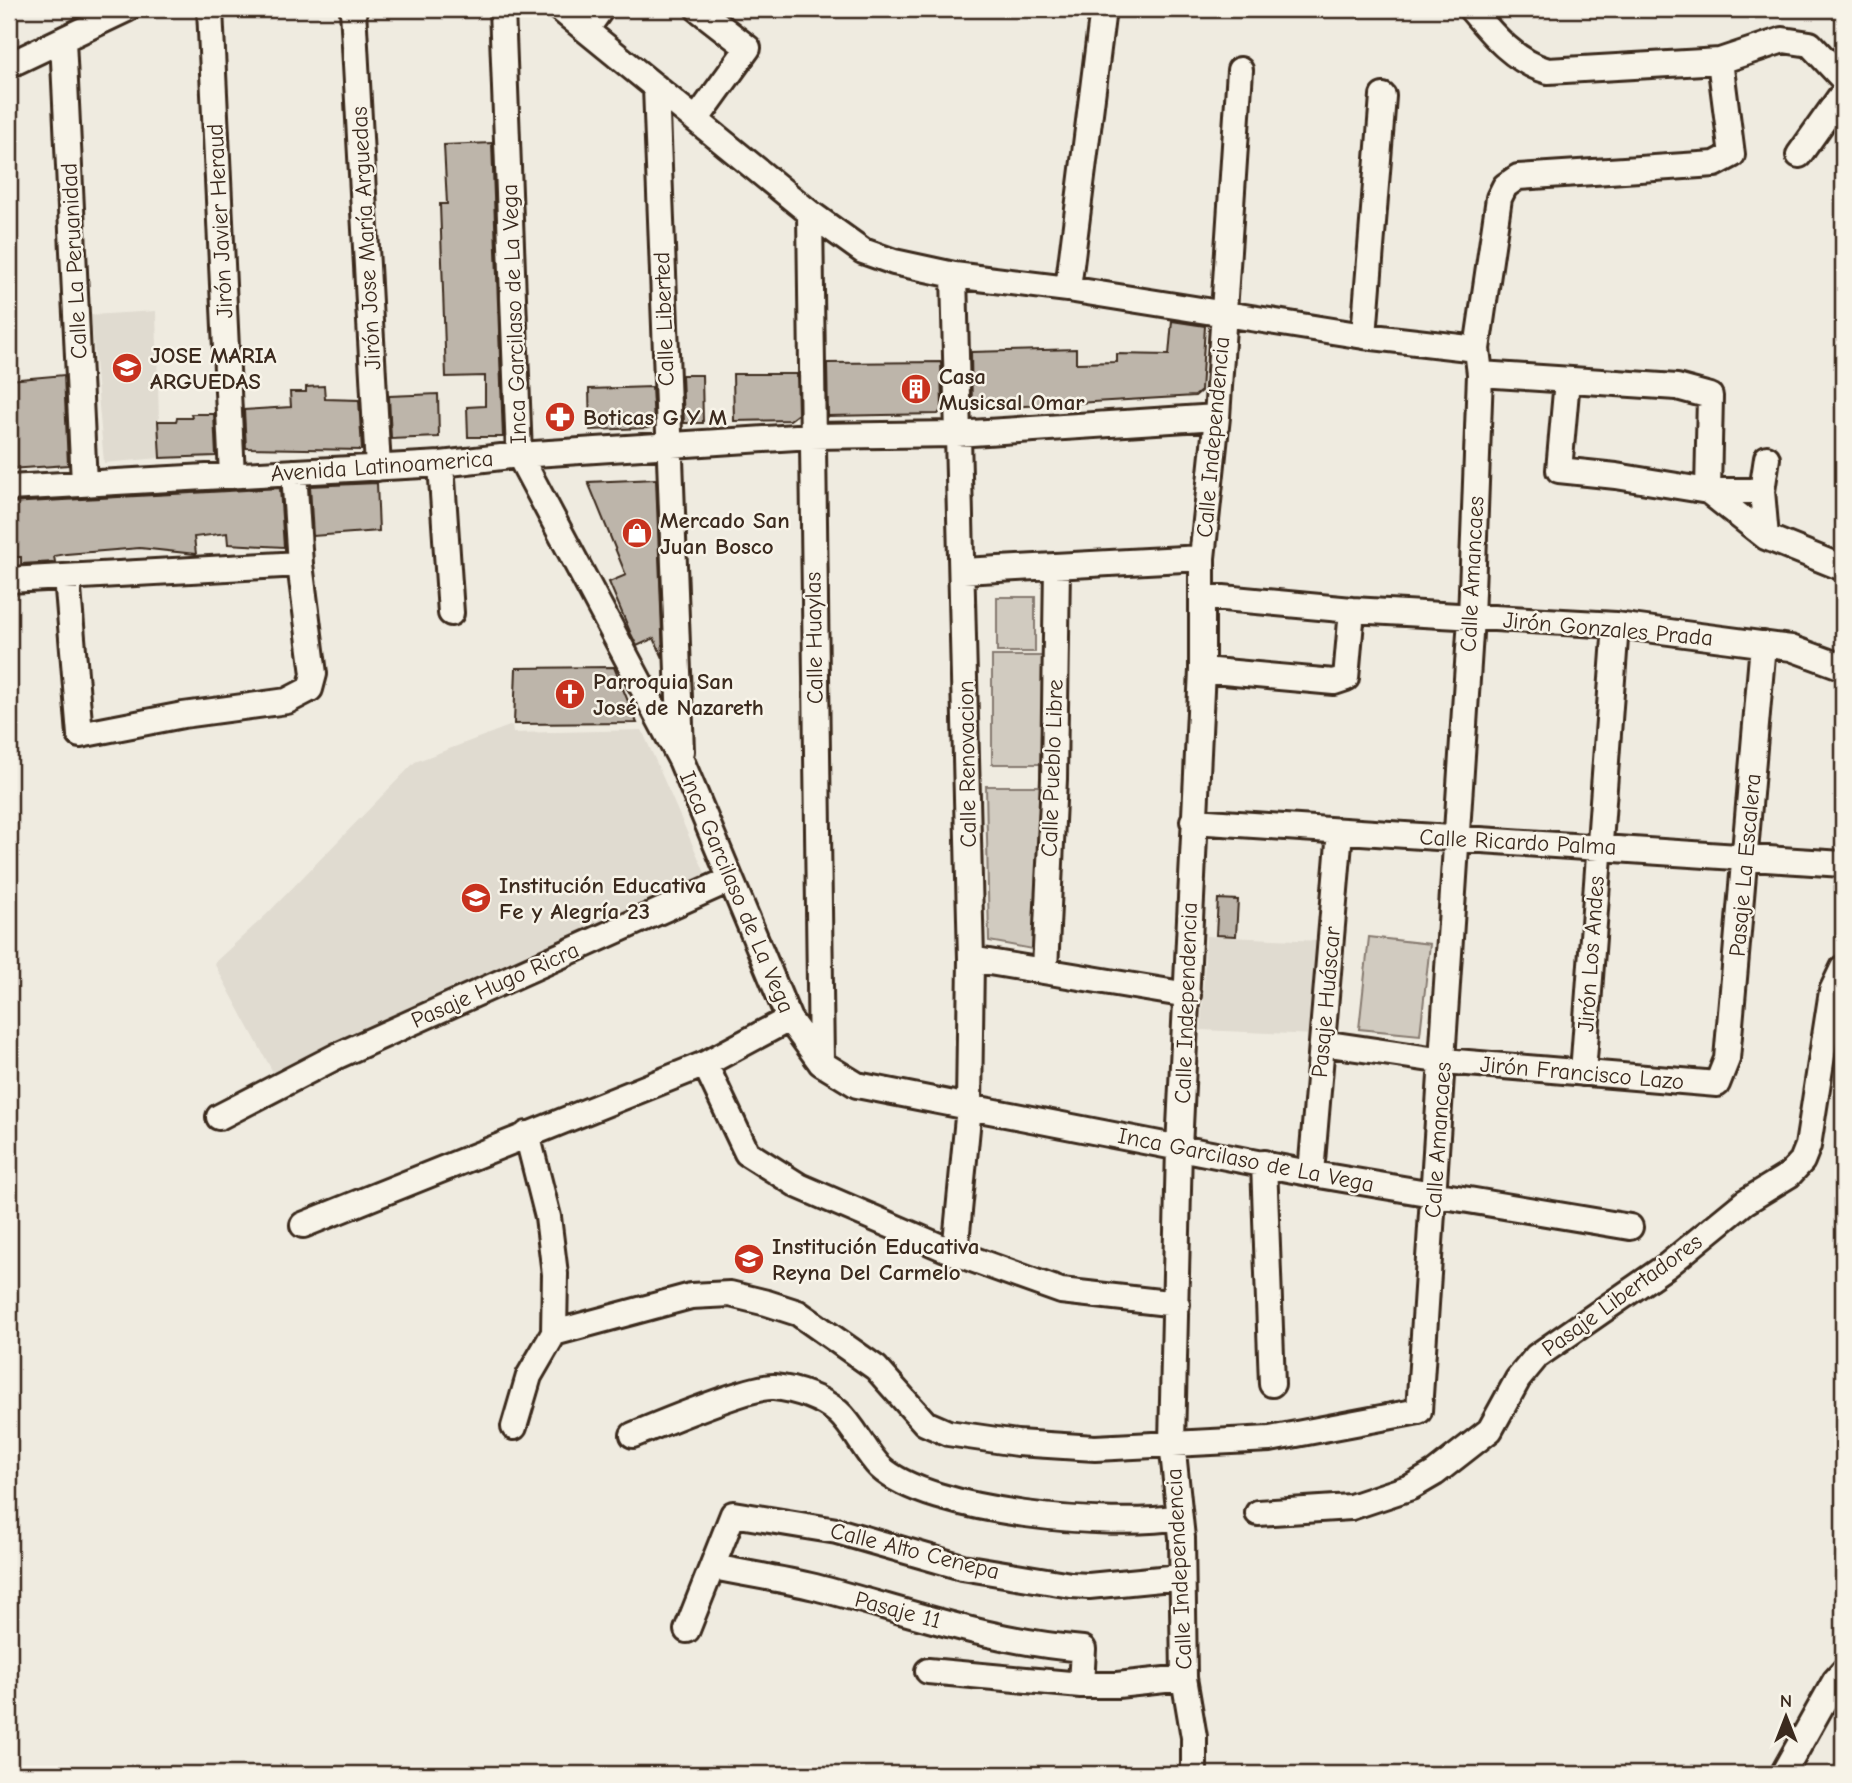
<svg xmlns="http://www.w3.org/2000/svg" width="1852" height="1783" font-family="'Comic Neue',sans-serif">
<rect width="100%" height="100%" fill="#efebe0"/>
<filter id="ink" filterUnits="userSpaceOnUse"><feTurbulence type="fractalNoise" baseFrequency=".0143" numOctaves="2"/><feDisplacementMap in="SourceGraphic" scale="14" xChannelSelector="R" yChannelSelector="G"/><feConvolveMatrix kernelMatrix="1 2 1 2 8 2 1 2 1" color-interpolation-filters="sRGB"/></filter>
<g filter="url(#ink)">
<path fill="#e0dbd0" d="M 156,311 L 160,458 L 104,463 L 91,315 Z
M 512,725 L 513,733 L 642,730 L 709,882 L 274,1074 L 214,963 L 266,915 L 415,762 Z
M 1206,936 L 1321,941 L 1317,1035 L 1201,1030 Z"/>
<path fill="#d1cbc0" stroke="#867a6f" stroke-width="2" d="M 997,597 L 1035,597 L 1035,652 L 997,652 Z
M 992,656 L 1043,656 L 1044,764 L 992,764 Z
M 986,786 L 1048,786 L 1038,950 L 989,941 Z
M 1369,937 L 1430,944 L 1420,1035 L 1359,1029 Z"/>
<path fill="#bdb5aa" stroke="#3b2a1e" stroke-width="2" d="M 492,143 L 503,437 L 468,437 L 467,407 L 485,406 L 485,376 L 446,377 L 440,204 L 447,204 L 444,145 Z
M 1172,321 L 1205,326 L 1201,391 L 1195,396 L 972,409 L 971,352 L 1076,349 L 1076,363 L 1117,362 L 1117,354 L 1169,355 Z
M 941,362 L 942,409 L 938,414 L 828,416 L 827,363 Z
M 733,374 L 797,374 L 798,414 L 790,420 L 734,421 Z
M 64,375 L 68,465 L 9,469 L 9,380 Z
M 682,375 L 702,375 L 703,423 L 684,423 Z
M 324,386 L 325,399 L 359,400 L 362,450 L 246,448 L 244,410 L 291,407 L 290,392 L 306,392 L 306,387 Z
M 652,387 L 654,424 L 649,428 L 590,430 L 589,389 Z
M 438,394 L 439,437 L 391,439 L 389,396 Z
M 191,414 L 214,414 L 216,456 L 160,458 L 158,421 L 176,421 L 177,418 L 192,418 Z
M 656,479 L 663,658 L 654,638 L 637,646 L 631,634 L 609,582 L 626,575 L 588,482 Z
M 377,483 L 379,531 L 313,536 L 310,486 Z
M 280,488 L 284,547 L 228,544 L 227,533 L 194,537 L 196,554 L 140,548 L 66,554 L 54,556 L 55,562 L 21,564 L 21,557 L 9,557 L 9,503 Z
M 614,667 L 637,723 L 514,724 L 516,668 Z
M 1218,899 L 1238,900 L 1236,936 L 1216,935 Z"/>
<g fill="none" stroke-linecap="round" stroke-linejoin="round">
<g stroke="#3b2a1e" stroke-width="30">
<path id="minor" d="M 210,9 L 232,476
M 353,9 L 378,468
M 502,9 L 519,455 L 681,760 L 789,1019 L 821,1063 L 857,1085 L 969,1107 L 1319,1175 L 1630,1227
M 560,9 L 810,213 L 863,251 L 894,262 L 954,275 L 1068,289 L 1364,336 L 1477,349
M 1471,9 C 1492,34 1515,62 1548,71 L 1720,61 L 1783,40 L 1810,44 L 1843,79
M 586,30 L 601,9
M 63,40 L 84,483
M 9,65 L 127,9
M 656,87 L 681,751
M 696,120 L 748,48 L 698,9
M 1799,155 L 1843,93
M 810,213 L 821,1063
M 954,275 L 971,959 L 969,1107 L 955,1253
M 1068,289 L 1103,9
M 1364,336 L 1383,96
M 1480,374 L 1677,387 L 1710,396 L 1708,491 L 1766,537 L 1843,568
M 1567,380 L 1559,470 L 1616,476 L 1708,491 L 1762,491
M 441,464 L 451,613
M 9,488 L 441,464 L 519,455 L 811,436 L 956,434 L 1217,417
M 1766,537 L 1762,491 L 1767,458
M 963,571 L 1202,558
M 67,577 L 80,735 L 183,715 L 287,701 L 310,689 L 314,674 L 300,564 L 294,472
M 9,580 L 300,564
M 1202,596 L 1352,610 L 1616,625 L 1791,648 L 1843,667
M 1202,670 L 1334,682 L 1346,678 L 1352,610
M 1193,821 L 1843,864
M 971,959 L 1188,995
M 1045,969 L 1054,779 L 1057,566
M 1322,1043 L 1444,1061 L 1717,1084 L 1727,1059 L 1763,644
M 705,1064 L 747,1153 L 799,1186 L 955,1253 L 1061,1291 L 1177,1304
M 1583,1073 L 1616,625
M 219,1117 L 337,1056 L 729,880
M 1264,1163 L 1272,1384
M 1311,1173 L 1340,831
M 303,1225 L 705,1064 L 789,1019
M 554,1333 L 691,1296 L 730,1294 L 767,1303 L 798,1313 L 876,1368 L 925,1423 L 948,1433 L 1017,1443 L 1095,1448 L 1270,1439 L 1419,1411 L 1471,618 L 1480,374 L 1477,349 L 1499,198 L 1505,186 L 1518,177 L 1715,164 L 1732,155 L 1720,61
M 514,1427 L 529,1376 L 554,1333 L 555,1274 L 548,1217 L 527,1134
M 633,1435 C 657,1425 753,1385 774,1387 C 795,1389 822,1398 838,1412 C 855,1427 864,1451 880,1467 C 929,1513 1114,1529 1179,1517
M 1258,1513 L 1351,1507 L 1411,1487 L 1435,1473 L 1490,1430 L 1518,1379 L 1537,1356 L 1668,1265 L 1745,1202 L 1789,1175 L 1802,1161 L 1808,1146 L 1832,991 L 1843,968
M 714,1567 C 748,1574 782,1579 815,1587 C 904,1610 990,1642 1083,1649 L 1081,1685
M 687,1630 L 733,1514 L 837,1531 L 962,1567 L 1071,1585 L 1089,1586 L 1181,1577
M 928,1671 L 1081,1685 L 1117,1685 L 1184,1678
M 1194,1774 L 1194,1737 L 1184,1678 L 1182,1538 L 1172,1442 L 1179,1148 L 1202,670 L 1202,558 L 1217,417 L 1240,70
M 1783,1774 L 1835,1681 L 1843,1672"/>
</g>
<use href="#minor" stroke="#f7f3e8" stroke-width="24"/>
</g>
</g>
<defs>
<g id="school-disc" transform="scale(1.575)"><circle r="9.5" fill="#c8321e" stroke="#f7f3e8"/><path d="M0-5L7-2L0 1L-7-2ZM-4 1L0 2.5L4 1V4Q0 6-4 4Z" fill="#fff"/></g>
<g id="building-disc" transform="scale(1.575)"><circle r="9.5" fill="#c8321e" stroke="#f7f3e8"/><path d="M-4-6H4V6H1V3H-1V6H-4ZM-2.5-4.3h1.7v1.8h-1.7ZM.8-4.3h1.7v1.8H.8ZM-2.5-1h1.7V.8h-1.7ZM.8-1h1.7V.8H.8Z" fill="#fff"/></g>
<g id="pharmacy-disc" transform="scale(1.575)"><circle r="9.5" fill="#c8321e" stroke="#f7f3e8"/><path d="M-2-6h4v4h4v4h-4v4h-4v-4h-4v-4h4Z" fill="#fff"/></g>
<g id="shop-disc" transform="scale(1.575)"><circle r="9.5" fill="#c8321e" stroke="#f7f3e8"/><path d="M-5-2.5h2.3a2.7 3.5 0 0 1 5.4 0H5L5.5 6h-11ZM-1.5-2.5h3a1.5 2.3 0 0 0-3 0Z" fill="#fff"/></g>
<g id="church-disc" transform="scale(1.575)"><circle r="9.5" fill="#c8321e" stroke="#f7f3e8"/><path d="M-1.2-6h2.4v3.5h3.3v2.4h-3.3V6h-2.4V-.1h-3.3v-2.4h3.3Z" fill="#fff"/></g>
</defs>
<g fill-rule="evenodd">
<use href="#school-disc" x="127" y="368"/>
<use href="#building-disc" x="916" y="389"/>
<use href="#pharmacy-disc" x="560" y="417"/>
<use href="#shop-disc" x="637" y="533"/>
<use href="#church-disc" x="570" y="694"/>
<use href="#school-disc" x="476" y="898"/>
<use href="#school-disc" x="749" y="1259"/>
</g>
<g text-anchor="middle" dominant-baseline="central" stroke-width="5" stroke-linejoin="round" paint-order="stroke">
<g font-size="23" fill="#3b2a1e" stroke="#f7f3e8">
<text transform="translate(220 221) rotate(-93)">Jirón Javier Heraud</text>
<text transform="translate(366 238) rotate(-93)">Jirón Jose María Arguedas</text>
<text transform="translate(74 261) rotate(-93)">Calle La Peruanidad</text>
<text transform="translate(514 314) rotate(-92)">Inca Garcilaso de La Vega</text>
<text transform="translate(664 319) rotate(-92)">Calle Liberted</text>
<text transform="translate(1213 437) rotate(-85)">Calle Independencia</text>
<text transform="translate(382 466) rotate(-4)">Avenida Latinoamerica</text>
<text transform="translate(1472 574) rotate(-87)">Calle Amancaes</text>
<text transform="translate(1608 629) rotate(5)">Jirón Gonzales Prada</text>
<text transform="translate(814 638) rotate(-91)">Calle Huaylas</text>
<text transform="translate(967 764) rotate(-91)">Calle Renovacion</text>
<text transform="translate(1052 768) rotate(-88)">Calle Pueblo Libre</text>
<text transform="translate(1518 842) rotate(3)">Calle Ricardo Palma</text>
<text transform="translate(1745 865) rotate(-85)">Pasaje La Escalera</text>
<text transform="translate(737 892) rotate(67)">Inca Garcilaso de La Vega</text>
<text transform="translate(1591 954) rotate(-86)">Jirón Los Andes</text>
<text transform="translate(495 985) rotate(-24)">Pasaje Hugo Ricra</text>
<text transform="translate(1326 1002) rotate(-85)">Pasaje Huáscar</text>
<text transform="translate(1186 1003) rotate(-88)">Calle Independencia</text>
<text transform="translate(1582 1073) rotate(5)">Jirón Francisco Lazo</text>
<text transform="translate(1438 1140) rotate(-86)">Calle Amancaes</text>
<text transform="translate(1246 1160) rotate(11)">Inca Garcilaso de La Vega</text>
<text transform="translate(1622 1295) rotate(-36)">Pasaje Libertadores</text>
<text transform="translate(915 1551) rotate(14)">Calle Alto Cenepa</text>
<text transform="translate(1179 1569) rotate(-93)">Calle Independencia</text>
<text transform="translate(898 1610) rotate(15)">Pasaje 11</text>
</g>
<g font-size="23" font-weight="bold" fill="#3b2a1e" stroke="#f7f3e8" text-anchor="start">
<text x="150" y="355">JOSE MARIA<tspan x="150" dy="26">ARGUEDAS</tspan></text>
<text x="939" y="376">Casa<tspan x="939" dy="26">Musicsal Omar</tspan></text>
<text x="583" y="417">Boticas G Y M</text>
<text x="660" y="520">Mercado San<tspan x="660" dy="26">Juan Bosco</tspan></text>
<text x="593" y="681">Parroquia San<tspan x="593" dy="26">José de Nazareth</tspan></text>
<text x="499" y="885">Institución Educativa<tspan x="499" dy="26">Fe y Alegría 23</tspan></text>
<text x="772" y="1246">Institución Educativa<tspan x="772" dy="26">Reyna Del Carmelo</tspan></text>
</g>
</g>
<rect width="1852" height="1783" fill="none" stroke="#f7f3e8" stroke-width="35"/>
<rect x="18" y="18" width="1817" height="1748" fill="none" stroke="#3b2a1e" stroke-width="2.5" filter="url(#ink)"/>
<g transform="translate(1786 1717)" stroke="#f7f3e8" stroke-width="5" paint-order="stroke">
<path d="M0-5L12 26L0 18L-12 26Z" fill="#3b2a1e"/>
<text y="-10" font-size="19" font-weight="bold" text-anchor="middle" fill="#3b2a1e">N</text>
</g>
</svg>
